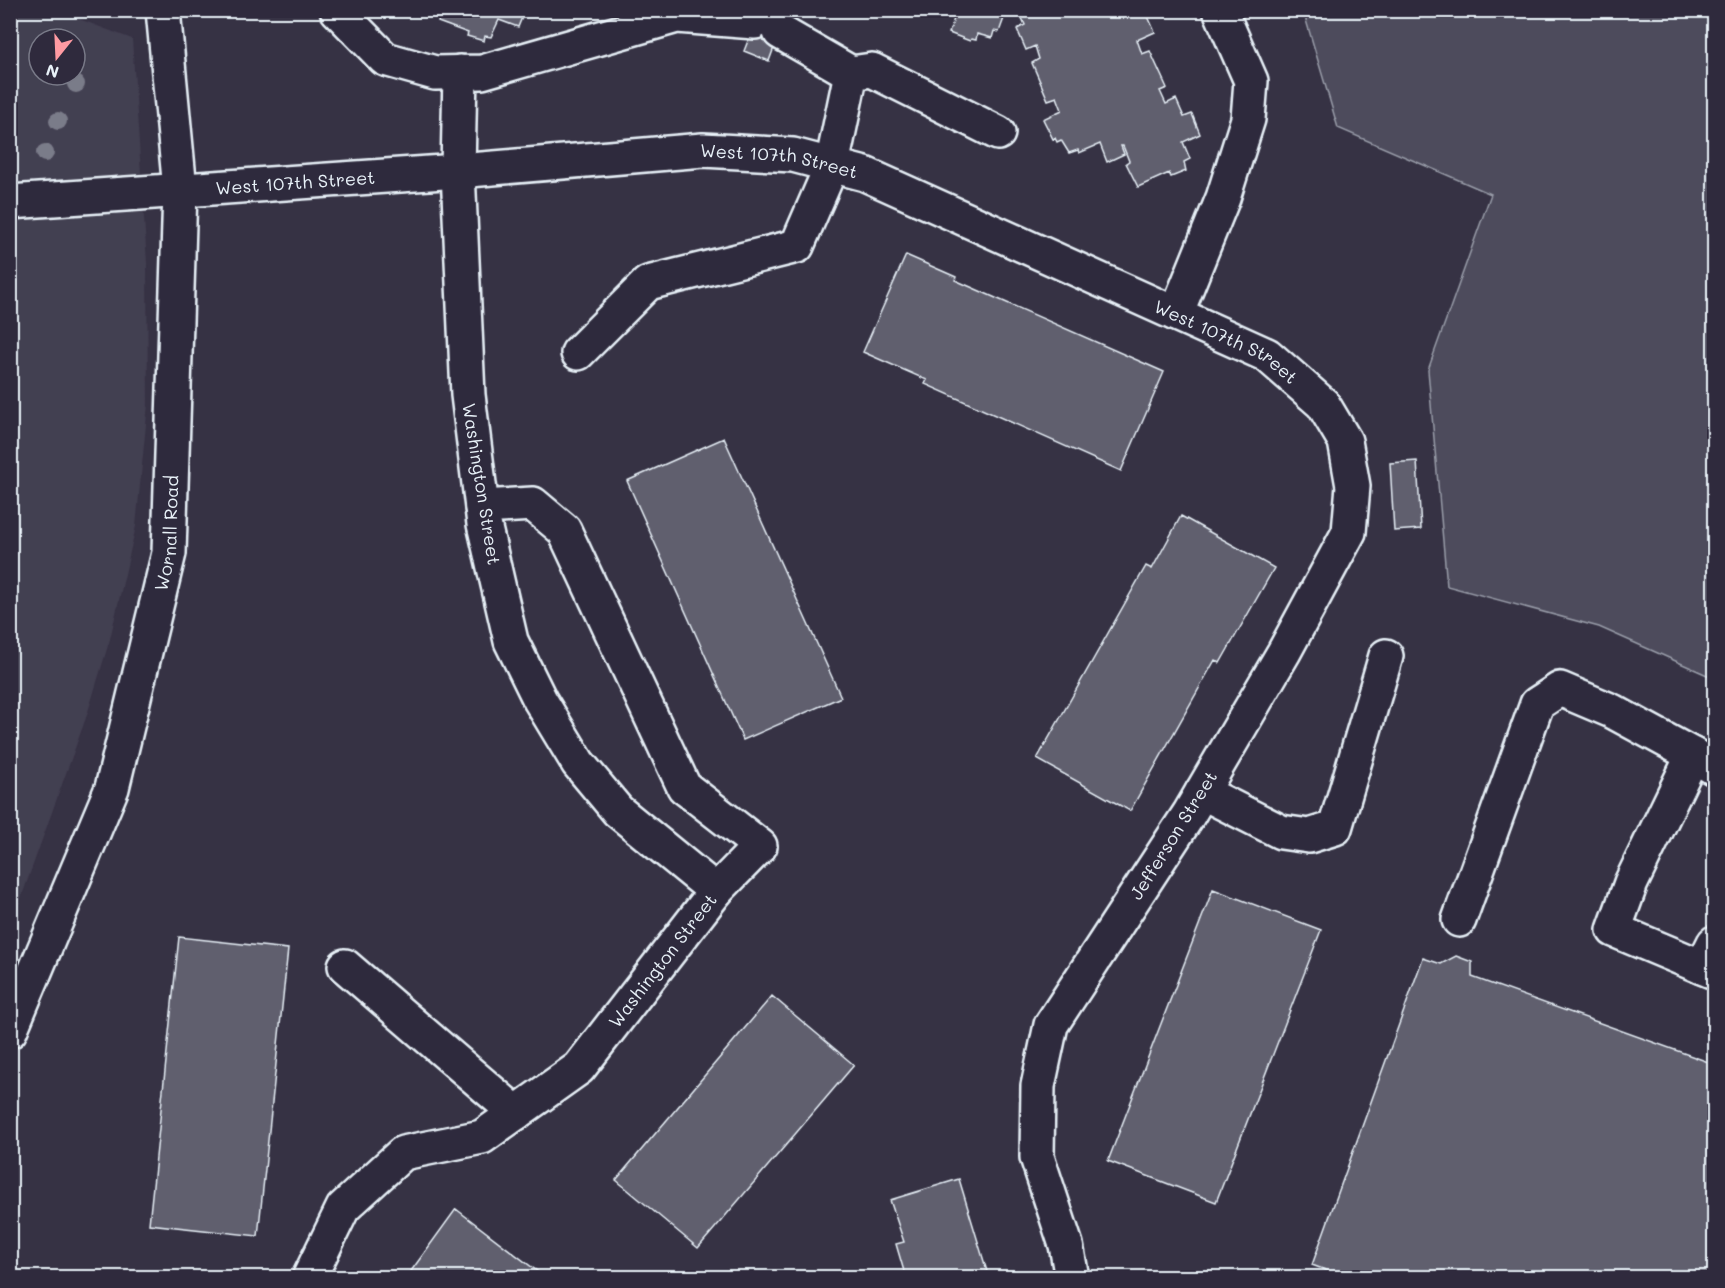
<svg xmlns="http://www.w3.org/2000/svg" width="1725" height="1288" font-family="Mali,sans-serif">
<rect width="100%" height="100%" fill="#363244"/>
<filter id="ink" filterUnits="userSpaceOnUse"><feTurbulence type="fractalNoise" baseFrequency=".0167" numOctaves="2"/><feDisplacementMap in="SourceGraphic" scale="12" xChannelSelector="R" yChannelSelector="G"/><feConvolveMatrix kernelMatrix="1 2 1 2 8 2 1 2 1" color-interpolation-filters="sRGB"/></filter>
<g filter="url(#ink)">
<path fill="#433f51" fill-rule="evenodd" d="M 11,11 L 58,11 L 132,39 L 147,263 L 148,404 L 136,526 L 110,639 L 87,715 L 11,926 ZM 39,39 L 75,39 L 75,75 L 39,75 Z"/>
<path fill="#4d4b5c" stroke="#9a9eaa" stroke-width="1.5" d="M 1303,10 L 1714,11 L 1714,678 L 1599,627 L 1447,586 L 1428,370 L 1491,194 L 1338,128 Z"/>
<path fill="#605e6e" stroke="#e8f1f8" stroke-width="1.5" d="M 440,10 L 525,10 L 518,27 L 499,20 L 491,37 L 485,36 L 484,41 L 467,36 L 468,33 L 438,22 L 440,17 L 437,17 Z
M 760,10 L 788,10 L 769,61 L 744,51 Z
M 922,10 L 942,10 L 941,17 Z
M 949,10 L 1007,10 L 999,32 L 994,31 L 992,38 L 977,34 L 976,40 L 971,39 L 970,41 L 949,33 L 956,13 Z
M 1017,10 L 1144,10 L 1146,12 L 1155,32 L 1137,40 L 1142,54 L 1150,51 L 1167,88 L 1160,91 L 1166,104 L 1176,99 L 1184,117 L 1192,114 L 1200,134 L 1183,142 L 1190,159 L 1184,162 L 1186,171 L 1171,177 L 1169,173 L 1138,187 L 1126,163 L 1129,161 L 1123,146 L 1121,146 L 1124,154 L 1107,162 L 1100,144 L 1079,153 L 1078,150 L 1069,153 L 1061,140 L 1057,142 L 1055,138 L 1053,139 L 1043,119 L 1062,110 L 1057,97 L 1048,100 L 1032,63 L 1039,59 L 1035,46 L 1026,50 L 1017,29 L 1025,25 L 1019,11 Z
M 906,255 L 956,277 L 955,280 L 1164,372 L 1121,471 L 925,384 L 927,380 L 863,352 Z
M 724,438 L 841,697 L 743,740 L 627,481 Z
M 1417,461 L 1421,529 L 1394,531 L 1390,463 Z
M 1181,516 L 1274,568 L 1220,663 L 1215,660 L 1130,811 L 1037,759 L 1146,566 L 1152,569 Z
M 1213,889 L 1321,930 L 1216,1202 L 1108,1161 Z
M 179,937 L 288,949 L 258,1236 L 149,1224 Z
M 1456,956 L 1472,962 L 1472,977 L 1714,1064 L 1714,1256 L 1706,1278 L 1347,1278 L 1312,1265 L 1423,958 L 1441,964 Z
M 772,996 L 854,1065 L 698,1248 L 616,1180 Z
M 959,1179 L 989,1278 L 906,1278 L 896,1244 L 904,1242 L 890,1200 Z
M 456,1209 L 546,1278 L 406,1278 Z"/>
<g fill="none" stroke-linecap="round" stroke-linejoin="round">
<g stroke="#e8f1f8" stroke-width="38">
<g id="minor">
<path d="M 337,10 L 385,59 L 435,73 L 482,72 L 677,16 L 755,22"/>
<path d="M 780,32 L 851,73"/>
<path id="s1" d="M 10,202 L 458,171 L 703,150 L 793,155 L 865,174 L 1267,355 L 1323,404 L 1345,441 L 1353,486 L 1349,532 L 1284,652 L 1189,814 L 1051,1025 L 1038,1086 L 1037,1157 L 1066,1245 L 1072,1278"/>
<path d="M 1176,314 L 1223,198 L 1248,119 L 1251,81 L 1220,10"/>
<path d="M 578,353 L 648,283 L 797,246 L 832,165 L 851,73 L 872,70 L 998,133"/>
<path d="M 482,507 L 533,504 L 564,530 L 684,787 L 760,846 L 716,891"/>
<path d="M 1714,768 L 1693,755 L 1631,883 L 1614,930 L 1714,972"/>
<path d="M 1202,792 L 1281,832 L 1309,836 L 1335,828 L 1386,656"/>
<path d="M 1459,920 L 1537,704 L 1560,689 L 1612,711 L 1693,755"/>
<path d="M 345,966 L 516,1113"/>
<path d="M 1702,967 L 1714,943"/>
<path id="s2" d="M 309,1278 L 343,1208 L 403,1153 L 482,1137 L 579,1068 L 716,891 L 618,811 L 578,763 L 540,700 L 511,641 L 484,524 L 468,395 L 458,171 L 460,72"/>
</g>
</g>
<g stroke="#e8f1f8" stroke-width="38">
<g id="major">
<path id="s3" d="M 10,1031 L 112,788 L 169,553 L 180,190 L 163,10"/>
</g>
</g>
<use href="#minor" stroke="#2f2a3d" stroke-width="33"/>
<use href="#major" stroke="#2f2a3d" stroke-width="33"/>
</g>
<g fill="#7a7b89">
<circle cx="76" cy="84" r="9"/>
<circle cx="58" cy="121" r="9"/>
<circle cx="45" cy="153" r="9"/>
</g>
</g>
<g text-anchor="middle" dominant-baseline="central" stroke-width="4.5" stroke-linejoin="round" paint-order="stroke">
<g font-size="18" fill="#e8f1f8" stroke="#2f2a3d">
<text stroke="none"><textPath href="#s1" startOffset="772">West 107th Street</textPath></text>
<text stroke="none"><textPath href="#s1" startOffset="286">West 107th Street</textPath></text>
<text stroke="none"><textPath href="#s1" startOffset="1258">West 107th Street</textPath></text>
<text transform="translate(482 484) rotate(81)">Washington Street</text>
<text stroke="none"><textPath href="#s3" startOffset="525">Wornall Road</textPath></text>
<text transform="translate(1173 835) rotate(-58)">Jefferson Street</text>
<text stroke="none"><textPath href="#s2" startOffset="495">Washington Street</textPath></text>
</g>
</g>
<rect width="1725" height="1288" fill="none" stroke="#2f2a3d" stroke-width="36"/>
<rect x="18" y="18" width="1689" height="1252" fill="none" stroke="#e8f1f8" stroke-width="2" filter="url(#ink)"/>
<g transform="translate(57 57) rotate(198)"><circle r="28" fill="#2f2a3d" stroke="#797a88" stroke-width="1.5"/>
<path d="M0-4.5L10 22L0 15L-10 22Z" fill="#ff9aa2"/>
<text y="-9" font-size="16" font-weight="bold" text-anchor="middle" fill="#e8f1f8">N</text>
</g>
</svg>
